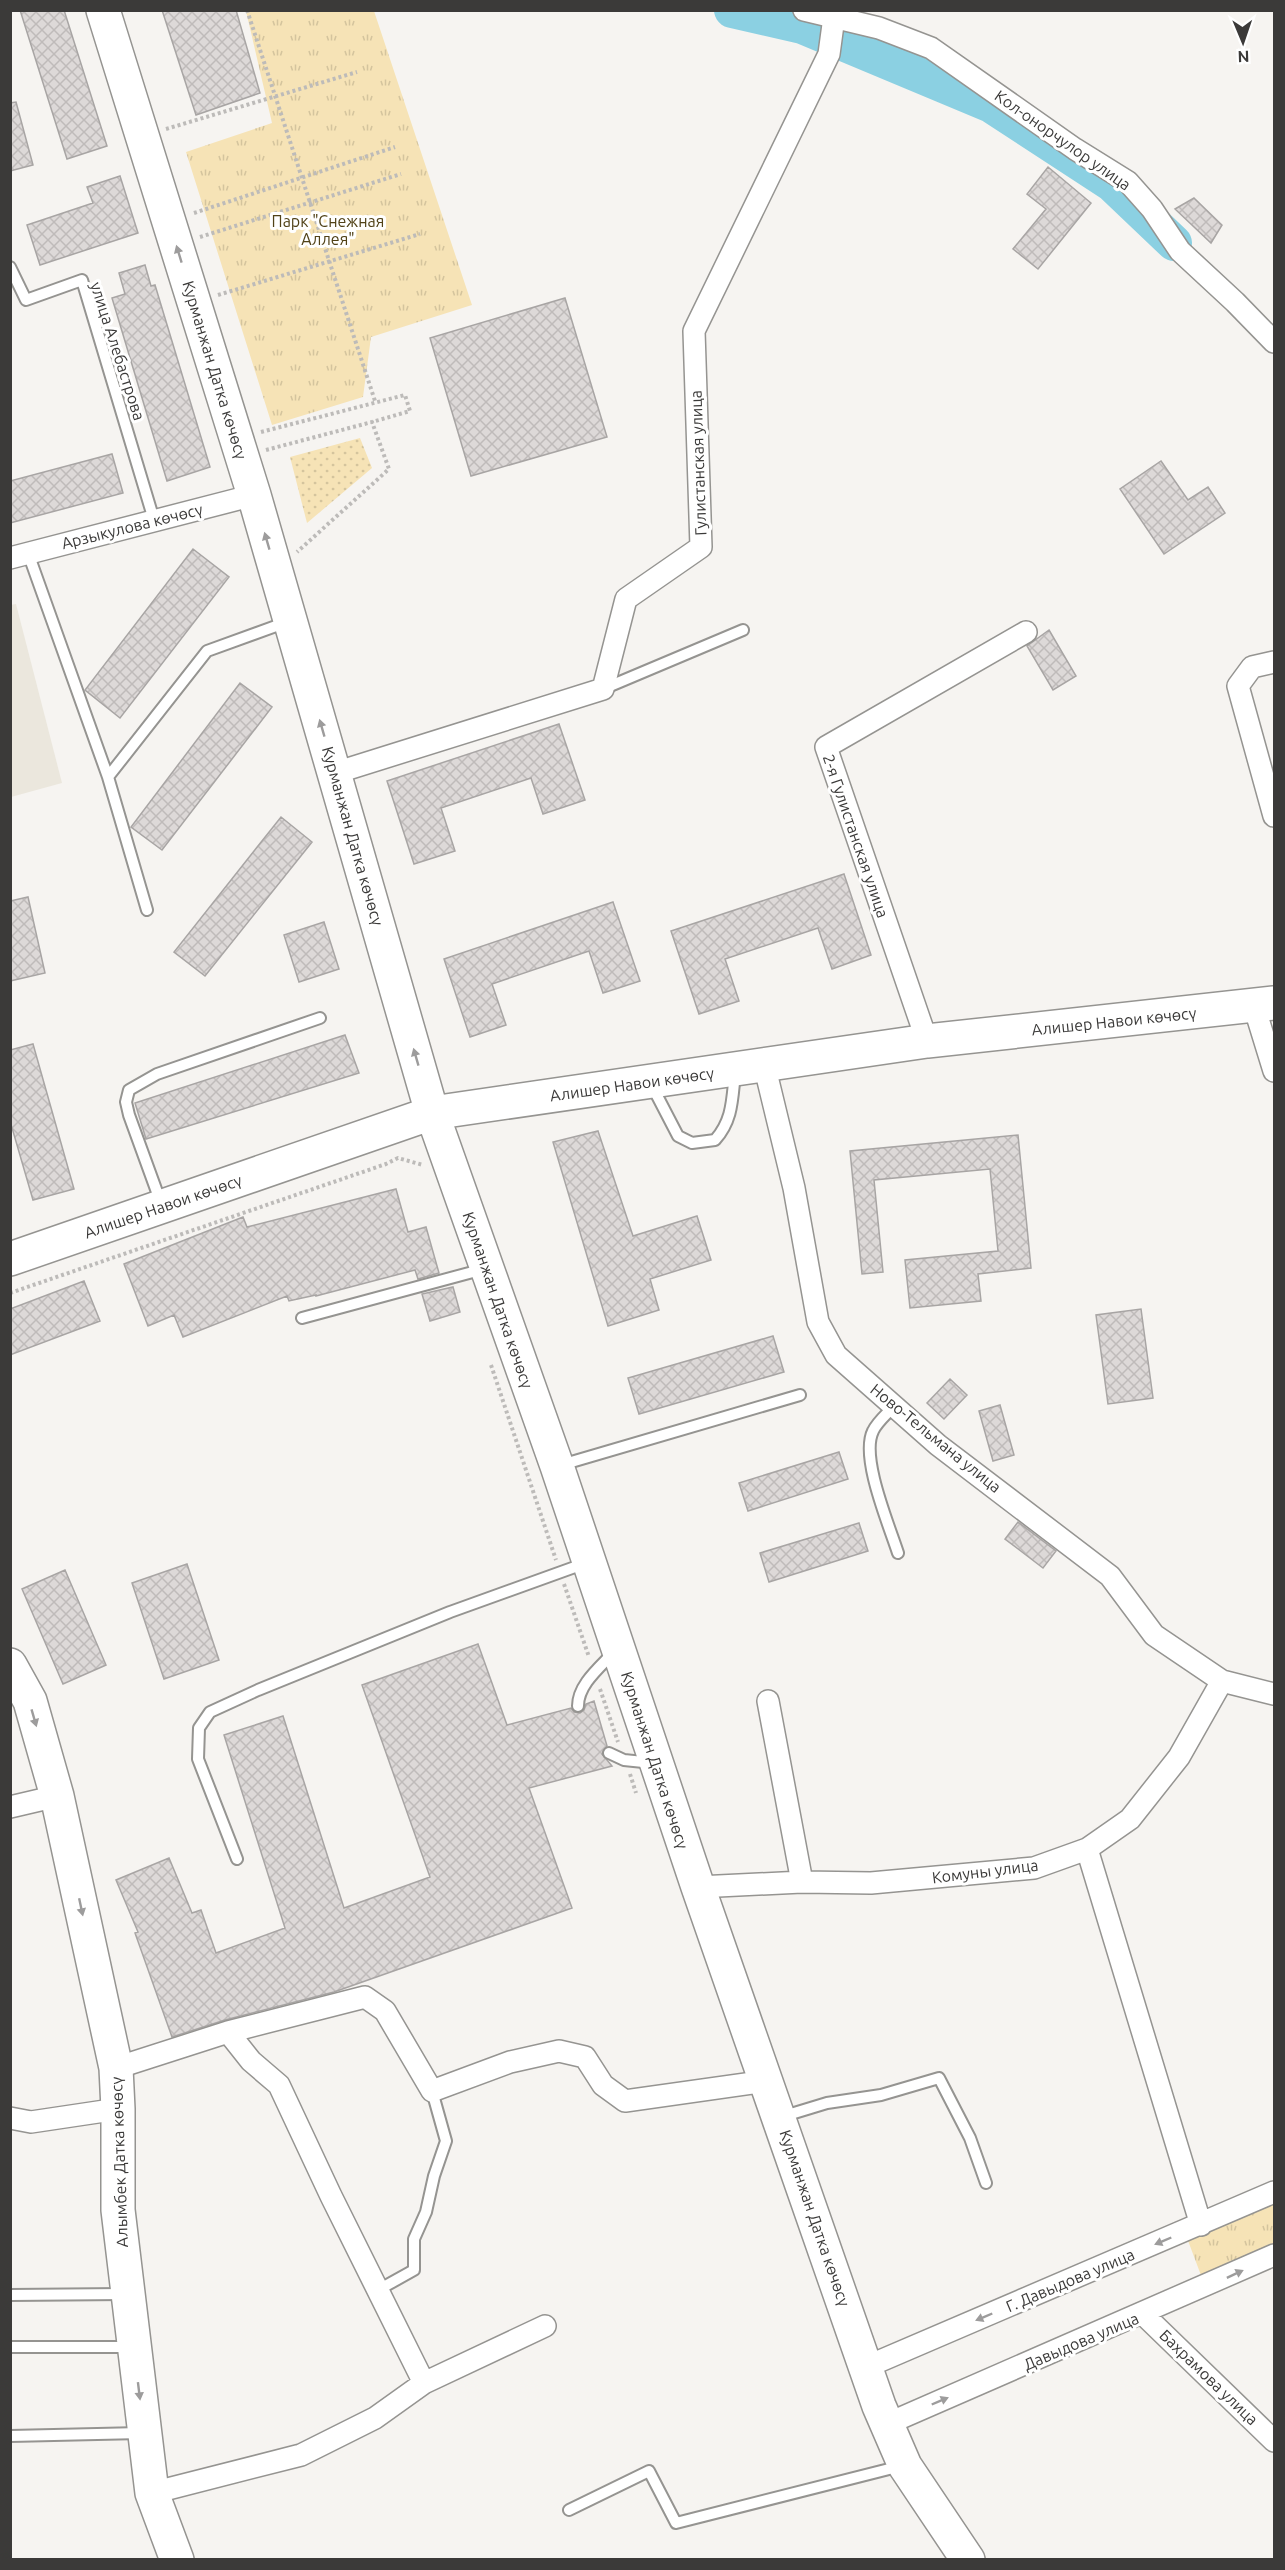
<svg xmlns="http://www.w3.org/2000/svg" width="1285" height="2570" font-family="Ubuntu,sans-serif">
<defs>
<pattern id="grass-dots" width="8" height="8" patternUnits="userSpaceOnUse" patternTransform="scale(1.5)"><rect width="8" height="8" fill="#f6e3b6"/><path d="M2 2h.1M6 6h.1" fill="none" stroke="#d4c49d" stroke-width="1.8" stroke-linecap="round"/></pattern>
<pattern id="park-tufts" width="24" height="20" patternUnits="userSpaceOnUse" patternTransform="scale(1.5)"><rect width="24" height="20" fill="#f6e3b6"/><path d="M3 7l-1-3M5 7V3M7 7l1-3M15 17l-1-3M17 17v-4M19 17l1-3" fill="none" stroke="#d4c49d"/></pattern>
<pattern id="building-cross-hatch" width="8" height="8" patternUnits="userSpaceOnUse" patternTransform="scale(1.5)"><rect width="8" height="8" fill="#ddd9d8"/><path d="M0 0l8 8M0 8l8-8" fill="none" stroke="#bfbbba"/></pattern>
</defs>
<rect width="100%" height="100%" fill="#f6f4f1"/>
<path fill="#ebe7dd" d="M 16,604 L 62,783 L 11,797 L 10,605 Z"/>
<path fill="url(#grass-dots)" d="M 360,438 L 372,468 L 307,523 L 290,457 Z"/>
<path fill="url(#park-tufts)" d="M 246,11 L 374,11 L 472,305 L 371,337 L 363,397 L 272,425 L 186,152 L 272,123 Z
M 1274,2199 L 1274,2243 L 1202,2278 L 1187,2238 Z"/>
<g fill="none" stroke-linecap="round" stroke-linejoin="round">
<path stroke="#8bd0e2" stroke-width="36" d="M 732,10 L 802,26 L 991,105 L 1112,184 L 1174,243"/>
</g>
<path fill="url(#building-cross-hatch)" stroke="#a8a5a4" stroke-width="1.5" d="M 20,10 L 64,10 L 107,146 L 67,159 Z
M 162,10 L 236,10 L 260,93 L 196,115 Z
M 16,102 L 33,165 L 10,171 L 10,103 Z
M 1048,167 L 1091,203 L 1038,269 L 1013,249 L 1046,209 L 1027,194 Z
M 120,176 L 138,233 L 40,265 L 27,225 L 93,203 L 87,187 Z
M 1194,198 L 1222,225 L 1211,243 L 1175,209 Z
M 145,265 L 151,286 L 155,285 L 210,467 L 167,481 L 112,298 L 125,294 L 119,273 Z
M 565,298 L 607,437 L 471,476 L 430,338 Z
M 112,454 L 123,493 L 10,523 L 10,481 Z
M 1161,461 L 1188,500 L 1208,487 L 1225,513 L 1164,554 L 1120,489 Z
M 193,549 L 229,577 L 120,718 L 85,690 Z
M 1049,630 L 1076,676 L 1053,690 L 1027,646 Z
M 240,683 L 272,707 L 162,850 L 131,827 Z
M 559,724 L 585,800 L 543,814 L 531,778 L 441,808 L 455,851 L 414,864 L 387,781 Z
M 281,817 L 312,842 L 205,976 L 174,952 Z
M 844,874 L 871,955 L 832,969 L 818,928 L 725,959 L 739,1001 L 699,1014 L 671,931 Z
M 28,897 L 45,973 L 10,981 L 10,901 Z
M 613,902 L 640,981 L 603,993 L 589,951 L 492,984 L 506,1025 L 470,1037 L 444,959 Z
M 324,922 L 339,969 L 299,982 L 284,935 Z
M 345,1035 L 359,1073 L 146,1139 L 135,1103 Z
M 33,1044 L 74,1189 L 33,1200 L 10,1121 L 10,1050 Z
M 598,1131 L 633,1236 L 697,1216 L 711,1260 L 650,1279 L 659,1310 L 608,1326 L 553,1142 Z
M 1018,1135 L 1031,1268 L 978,1274 L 981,1301 L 910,1308 L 905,1260 L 998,1251 L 990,1169 L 874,1180 L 883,1272 L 862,1274 L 850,1151 Z
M 396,1189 L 408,1232 L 426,1227 L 439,1273 L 418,1279 L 415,1270 L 316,1296 L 316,1295 L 289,1301 L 287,1296 L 183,1337 L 174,1315 L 148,1326 L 124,1264 L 243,1217 L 247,1227 Z
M 84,1281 L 100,1321 L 10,1355 L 10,1309 Z
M 453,1287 L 460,1312 L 430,1321 L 422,1294 Z
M 1141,1309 L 1153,1398 L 1108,1404 L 1096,1315 Z
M 773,1336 L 784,1372 L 639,1414 L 628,1378 Z
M 950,1379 L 967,1395 L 944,1419 L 927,1403 Z
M 1000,1405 L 1014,1455 L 993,1461 L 979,1411 Z
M 839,1452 L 848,1479 L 748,1511 L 739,1483 Z
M 1018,1522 L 1056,1551 L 1043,1568 L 1005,1539 Z
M 859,1523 L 868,1551 L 769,1582 L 760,1553 Z
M 187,1564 L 219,1660 L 164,1679 L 132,1583 Z
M 65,1570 L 106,1665 L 63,1684 L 22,1589 Z
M 478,1644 L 507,1725 L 571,1708 L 574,1712 L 580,1713 L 584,1710 L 586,1704 L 594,1701 L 607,1746 L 602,1754 L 612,1766 L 529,1788 L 572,1908 L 334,1992 L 225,2020 L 172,2037 L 135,1933 L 138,1932 L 116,1880 L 169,1858 L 192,1913 L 201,1910 L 216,1953 L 285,1928 L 224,1735 L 283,1716 L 344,1908 L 430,1877 L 362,1685 Z"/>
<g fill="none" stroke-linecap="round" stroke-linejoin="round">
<g stroke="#959491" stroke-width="14">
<path id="service" d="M 10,267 L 26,300 L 82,280 L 154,520
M 28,553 L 108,777 L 147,910
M 603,689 L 743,630
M 108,777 L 207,651 L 287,622
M 651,1084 L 678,1136 L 692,1143 L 715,1140 C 733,1120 732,1099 735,1073
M 161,1203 L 129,1115 L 126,1102 L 129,1090 L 157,1074 L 320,1018
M 302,1318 L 484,1269
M 894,1406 C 888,1413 877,1422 873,1431 C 860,1457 889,1525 898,1553
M 561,1465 L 800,1395
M 578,1706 C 578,1685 599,1668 613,1653
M 609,1753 L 624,1760 L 653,1763
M 237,1859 L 198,1759 L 199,1728 L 210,1712 L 258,1690 L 450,1612 L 586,1563
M 781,2117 L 827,2103 L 881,2095 L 939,2078 L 970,2138 L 986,2183
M 378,2290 L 414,2270 L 414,2239 L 426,2212 L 434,2176 L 446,2141 L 432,2091
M 10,2295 L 124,2294
M 10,2347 L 130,2347
M 10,2436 L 141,2433
M 569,2510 L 649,2471 L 676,2523 L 901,2466"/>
</g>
<g stroke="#959491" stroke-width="24">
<path id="minor" d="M 804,10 L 879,28 L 931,48 L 1075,149 L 1128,182 L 1152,209 L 1180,251 L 1235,302 L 1274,342
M 10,558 L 254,495
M 1274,662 L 1252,667 L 1238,686 L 1274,816
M 335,773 L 603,689 L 626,599 L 701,547 L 694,331 L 829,54 L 834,17
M 1254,1006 L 1274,1071
M 927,1041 L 826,747 L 1026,632
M 764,1064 L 794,1188 L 818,1322 L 836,1355 L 938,1445 L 1110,1576 L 1154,1635 L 1222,1681 L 1274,1694
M 768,1701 L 802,1882
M 10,1807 L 57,1796
M 1087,1849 L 1201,2225
M 698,1887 L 802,1882 L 871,1883 L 1034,1868 L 1087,1849 L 1130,1819 L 1179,1757 L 1222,1681
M 228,2032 L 251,2061 L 279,2085 L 331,2196 L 424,2383
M 116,2068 L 228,2032 L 365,1997 L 385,2011 L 432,2091 L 510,2062 L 559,2051 L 585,2057 L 603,2085 L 625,2101 L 767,2081
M 10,2118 L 31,2122 L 118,2109
M 1143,2314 L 1274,2441
M 866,2367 L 1274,2192
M 887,2424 L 1274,2255
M 152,2493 L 301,2455 L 375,2418 L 424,2383 L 545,2326"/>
</g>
<g stroke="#959491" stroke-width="36">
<path id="primary" d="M 103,10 L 254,495 L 432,1113 L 557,1466 L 698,1887 L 879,2406 L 905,2466 L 968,2560
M 10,1259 L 432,1113 L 927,1041 L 1274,1003
M 10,1665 L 30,1701 L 57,1796 L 116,2068 L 118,2109 L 118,2210 L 152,2493 L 177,2560"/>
</g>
<path stroke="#bdbbb9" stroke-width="4" stroke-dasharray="3 3" stroke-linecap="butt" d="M 247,10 L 375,401
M 166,129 L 357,72
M 194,213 L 395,147
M 200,237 L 401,174
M 218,295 L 420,234
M 261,432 L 405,395 L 410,411 L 372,422
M 266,450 L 372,422 L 389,469 L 297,552
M 10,1293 L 386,1164 L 398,1158 L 423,1165
M 491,1365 L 556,1560
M 564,1584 L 589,1657
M 600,1689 L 618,1742
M 630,1774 L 636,1793"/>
<use href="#service" stroke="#fff" stroke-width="10"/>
<use href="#minor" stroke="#fff" stroke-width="21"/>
<use href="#primary" stroke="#fff" stroke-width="33"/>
</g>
<defs><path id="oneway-solid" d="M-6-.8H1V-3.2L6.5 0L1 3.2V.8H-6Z" transform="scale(1.5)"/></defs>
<g fill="#9d9c9c">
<use href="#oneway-solid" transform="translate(179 254) rotate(-107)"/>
<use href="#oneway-solid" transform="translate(267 541) rotate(-106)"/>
<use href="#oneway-solid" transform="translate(322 728) rotate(-106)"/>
<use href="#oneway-solid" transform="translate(416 1057) rotate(-106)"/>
<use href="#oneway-solid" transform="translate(34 1718) rotate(74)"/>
<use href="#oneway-solid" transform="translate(81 1907) rotate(78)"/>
<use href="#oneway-solid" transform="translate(1163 2241) rotate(157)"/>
<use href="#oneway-solid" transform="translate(1235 2274) rotate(-25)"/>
<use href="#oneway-solid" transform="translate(984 2317) rotate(157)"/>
<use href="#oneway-solid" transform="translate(139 2391) rotate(83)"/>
<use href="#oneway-solid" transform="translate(940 2401) rotate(-23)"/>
</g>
<g text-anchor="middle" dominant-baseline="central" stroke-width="6" stroke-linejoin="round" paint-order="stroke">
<g font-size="16" fill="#3b3a39" stroke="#fff">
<text transform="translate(1063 140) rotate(35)">Кол-онорчулор улица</text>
<text transform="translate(118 351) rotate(72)">улица Алебастрова</text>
<text transform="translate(215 370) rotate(73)">Курманжан Датка көчөсү</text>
<text transform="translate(698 463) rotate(-92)">Гулистанская улица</text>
<text transform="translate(132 526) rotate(-14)">Арзыкулова көчөсү</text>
<text transform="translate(353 836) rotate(74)">Курманжан Датка көчөсү</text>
<text transform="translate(856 836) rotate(71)">2-я Гулистанская улица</text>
<text transform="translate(1114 1021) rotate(-6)">Алишер Навои көчөсү</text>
<text transform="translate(632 1084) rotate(-8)">Алишер Навои көчөсү</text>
<text transform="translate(163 1206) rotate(-19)">Алишер Навои көчөсү</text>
<text transform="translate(498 1300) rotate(71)">Курманжан Датка көчөсү</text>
<text transform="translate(936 1438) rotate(39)">Ново-Тельмана улица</text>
<text transform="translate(655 1760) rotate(72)">Курманжан Датка көчөсү</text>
<text transform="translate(985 1871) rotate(-7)">Комуны улица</text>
<text transform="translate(119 2162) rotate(-92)">Алымбек Датка көчөсү</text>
<text transform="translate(815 2218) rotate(71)">Курманжан Датка көчөсү</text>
<text transform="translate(1070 2280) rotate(-23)">Г. Давыдова улица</text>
<text transform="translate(1081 2341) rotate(-23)">Давыдова улица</text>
<text transform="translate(1209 2377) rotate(44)">Бахрамова улица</text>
</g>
<g font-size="16" fill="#514218" stroke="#fff">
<text x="328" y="221">Парк "Снежная<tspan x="328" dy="18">Аллея"</tspan></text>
</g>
</g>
<rect width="1285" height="2570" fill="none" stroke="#3b3a39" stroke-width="24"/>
<g transform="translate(1243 42) rotate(178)" stroke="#ffffff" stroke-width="4.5" paint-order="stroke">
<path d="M0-4.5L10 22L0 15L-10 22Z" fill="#3b3a39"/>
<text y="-9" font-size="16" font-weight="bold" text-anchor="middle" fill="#3b3a39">N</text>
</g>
</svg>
